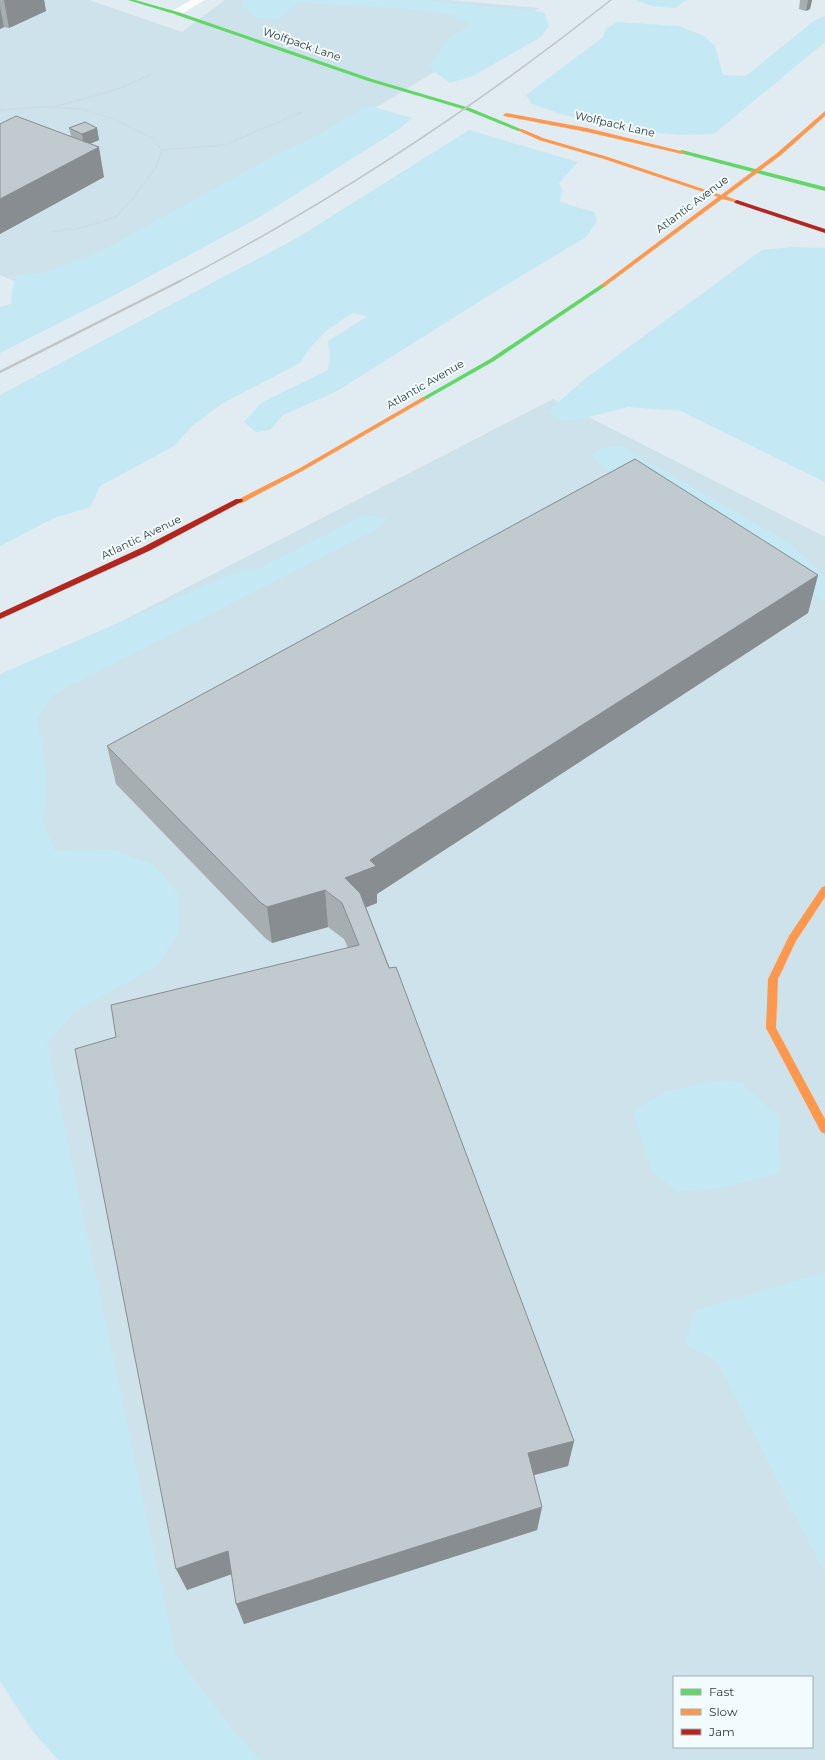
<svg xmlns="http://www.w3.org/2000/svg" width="825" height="1760" font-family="Montserrat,sans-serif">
<rect width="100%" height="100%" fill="#e0ecf1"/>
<path fill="#cde2ea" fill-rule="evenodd" d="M 0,0 L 89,0 L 182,32 L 225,0 L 447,0 L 539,8 L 349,124 L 35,290 L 0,275 Z
M 553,399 L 825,537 L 825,1760 L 155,1760 L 0,829 L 0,684 ZM 674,1677 L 812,1677 L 812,1747 L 674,1747 Z"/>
<path fill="#c4e8f4" d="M 244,0 L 428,0 L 544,12 L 549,26 L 541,37 L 473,76 L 450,83 L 428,67 L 450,37 L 471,25 L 453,15 L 410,9 L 299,3 L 276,20 L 252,16 L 241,4 Z
M 635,0 L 686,0 L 675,8 L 652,6 Z
M 825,16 L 825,42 L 714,134 L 682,135 L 630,130 L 564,115 L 532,104 L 526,95 L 603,37 L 605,30 L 617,22 L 679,26 L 704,36 L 715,46 L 723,75 L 746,76 L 815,20 Z
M 370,106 L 412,118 L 399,129 L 258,218 L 113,296 L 0,353 L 0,307 L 11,304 L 12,291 L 16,275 L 46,272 L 103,250 L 275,155 L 314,137 L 358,111 Z
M 469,130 L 578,162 L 559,183 L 562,189 L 560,202 L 594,212 L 597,221 L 586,237 L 496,291 L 337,391 L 283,415 L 270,430 L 256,432 L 244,422 L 261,403 L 328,370 L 330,356 L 328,341 L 368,316 L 352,313 L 326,331 L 309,349 L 300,363 L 223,403 L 193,425 L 174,446 L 100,486 L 90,507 L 54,518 L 0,546 L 0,395 L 297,238 Z
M 792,247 L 825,248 L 825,482 L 681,411 L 628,407 L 581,419 L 560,421 L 548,411 L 585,379 L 762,250 Z
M 621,446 L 790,543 L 825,576 L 825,601 L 622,480 L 599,463 L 592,456 L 601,448 Z
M 364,515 L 388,518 L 377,529 L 51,696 L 37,720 L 43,747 L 47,791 L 43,822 L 55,851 L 112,849 L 154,865 L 178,893 L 179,932 L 157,966 L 77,1010 L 47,1043 L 176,1655 L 234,1731 L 261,1760 L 58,1760 L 31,1729 L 0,1681 L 0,674 L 234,573 L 259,568 Z
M 719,1080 L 741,1082 L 777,1115 L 781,1173 L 722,1188 L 676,1192 L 651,1170 L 633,1111 L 666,1091 Z
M 825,1272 L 825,1574 L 717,1362 L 684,1344 L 696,1310 Z"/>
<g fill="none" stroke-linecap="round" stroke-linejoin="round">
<path stroke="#c9ccce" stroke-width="1.5" stroke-dasharray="0.5 1.5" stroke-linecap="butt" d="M 54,107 L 118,89 L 152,74
M 0,110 L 39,107 L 83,109 L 116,120 L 152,138 L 162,150 L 156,167 L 136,195 L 116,217 L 80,228 L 50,232
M 162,150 L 225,145 L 302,112"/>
<path fill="#fafcfd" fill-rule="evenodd" d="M 191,0 L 205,0 L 180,15 L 172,15 L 170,13 L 172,11 Z"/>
<path fill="#63d668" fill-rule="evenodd" d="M 128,0 L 135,0 L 178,12 L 372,79 L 470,108 L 523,130 L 518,131 L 466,110 L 368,81 L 174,14 Z
M 682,150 L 825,187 L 825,191 L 680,153 L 680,151 Z
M 602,284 L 607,285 L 494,361 L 425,400 L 420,399 L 490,359 Z"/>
<path fill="#ff974d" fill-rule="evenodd" d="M 825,111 L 825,116 L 781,155 L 726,196 L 739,201 L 739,203 L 722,199 L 604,287 L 602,286 L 602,284 L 718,197 L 604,159 L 539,140 L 517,130 L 522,129 L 543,138 L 608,157 L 721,195 L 777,153 Z
M 506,113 L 587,128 L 685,152 L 682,154 L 587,132 L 504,116 L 503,115 Z
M 423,397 L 426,399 L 425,400 L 304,470 L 242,503 L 236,503 L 235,501 L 300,468 Z
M 825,886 L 825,897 L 796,941 L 778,979 L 776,1028 L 825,1119 L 825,1134 L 821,1132 L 766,1028 L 768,979 L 789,936 L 822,887 Z"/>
<path fill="#b3261e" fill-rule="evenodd" d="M 737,200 L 825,229 L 825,233 L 735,203 L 734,202 Z
M 236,499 L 242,499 L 243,501 L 149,551 L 0,619 L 0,613 L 143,547 Z"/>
<path stroke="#c1c5c6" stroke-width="1.5" d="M 178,282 C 332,202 476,107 611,0"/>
<path stroke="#c1c5c6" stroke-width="2.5" d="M 0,372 L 180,281"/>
</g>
<path fill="#a6aeb1" d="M 0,0 L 44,0 L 46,11 L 9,28 L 4,27 L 0,29 Z
M 800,0 L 812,0 L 810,9 L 806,11 L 799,9 Z
M 0,124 L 71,136 L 69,128 L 97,128 L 99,140 L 90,144 L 104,177 L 0,234 Z
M 818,575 L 808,613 L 377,894 L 377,903 L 366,907 L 574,1441 L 568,1466 L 534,1475 L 542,1507 L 537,1530 L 244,1624 L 231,1574 L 187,1590 L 116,1037 L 348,948 L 344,939 L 328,927 L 272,943 L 265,938 L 116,784 L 107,746 Z"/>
<path fill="#878d90" d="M 4,0 L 44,0 L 46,11 L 9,28 Z
M 808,0 L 812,0 L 810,9 L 806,11 Z
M 0,6 L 4,27 L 0,29 Z
M 97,128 L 99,140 L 84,146 L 82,134 Z
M 99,147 L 104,177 L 0,234 L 0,199 Z
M 818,575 L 808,613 L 377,894 L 377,903 L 347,915 L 345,878 L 370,860 Z
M 325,890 L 328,927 L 272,943 L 267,907 Z
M 574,1441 L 568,1466 L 523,1478 L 528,1453 Z
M 542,1507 L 537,1530 L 244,1624 L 236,1604 Z
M 228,1551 L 235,1573 L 187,1590 L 176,1569 Z"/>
<path fill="#c1cace" stroke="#878d90" d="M 16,116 L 99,147 L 0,199 L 0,124 Z
M 85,122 L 97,128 L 82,134 L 69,128 Z
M 635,459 L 818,575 L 370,860 L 376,866 L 345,878 L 360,893 L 389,968 L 396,967 L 574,1441 L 528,1453 L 542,1507 L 236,1604 L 228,1551 L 176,1569 L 75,1049 L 116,1037 L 111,1005 L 359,945 L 342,903 L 325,890 L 267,907 L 260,902 L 107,746 Z"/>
<g text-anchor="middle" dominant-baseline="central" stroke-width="4" stroke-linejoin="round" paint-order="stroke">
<g font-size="11" fill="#313a3d" stroke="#f2fbfe">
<text transform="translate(302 44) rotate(19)">Wolfpack Lane</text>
<text transform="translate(615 124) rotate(13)">Wolfpack Lane</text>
<text transform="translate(692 204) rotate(-37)">Atlantic Avenue</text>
<text transform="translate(425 384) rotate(-30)">Atlantic Avenue</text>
<text transform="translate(141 537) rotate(-26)">Atlantic Avenue</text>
</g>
</g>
<rect x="673" y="1676" width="140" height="72" fill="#f2fbfe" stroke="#a5aeb1"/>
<rect x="681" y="1689" width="20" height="6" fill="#63d668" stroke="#a5aeb1"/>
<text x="709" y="1696" font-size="12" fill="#313a3d">Fast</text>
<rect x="681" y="1709" width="20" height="6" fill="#ff974d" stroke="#a5aeb1"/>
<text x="709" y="1716" font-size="12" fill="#313a3d">Slow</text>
<rect x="681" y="1729" width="20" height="6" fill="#b3261e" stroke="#a5aeb1"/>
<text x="709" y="1736" font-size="12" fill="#313a3d">Jam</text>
</svg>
